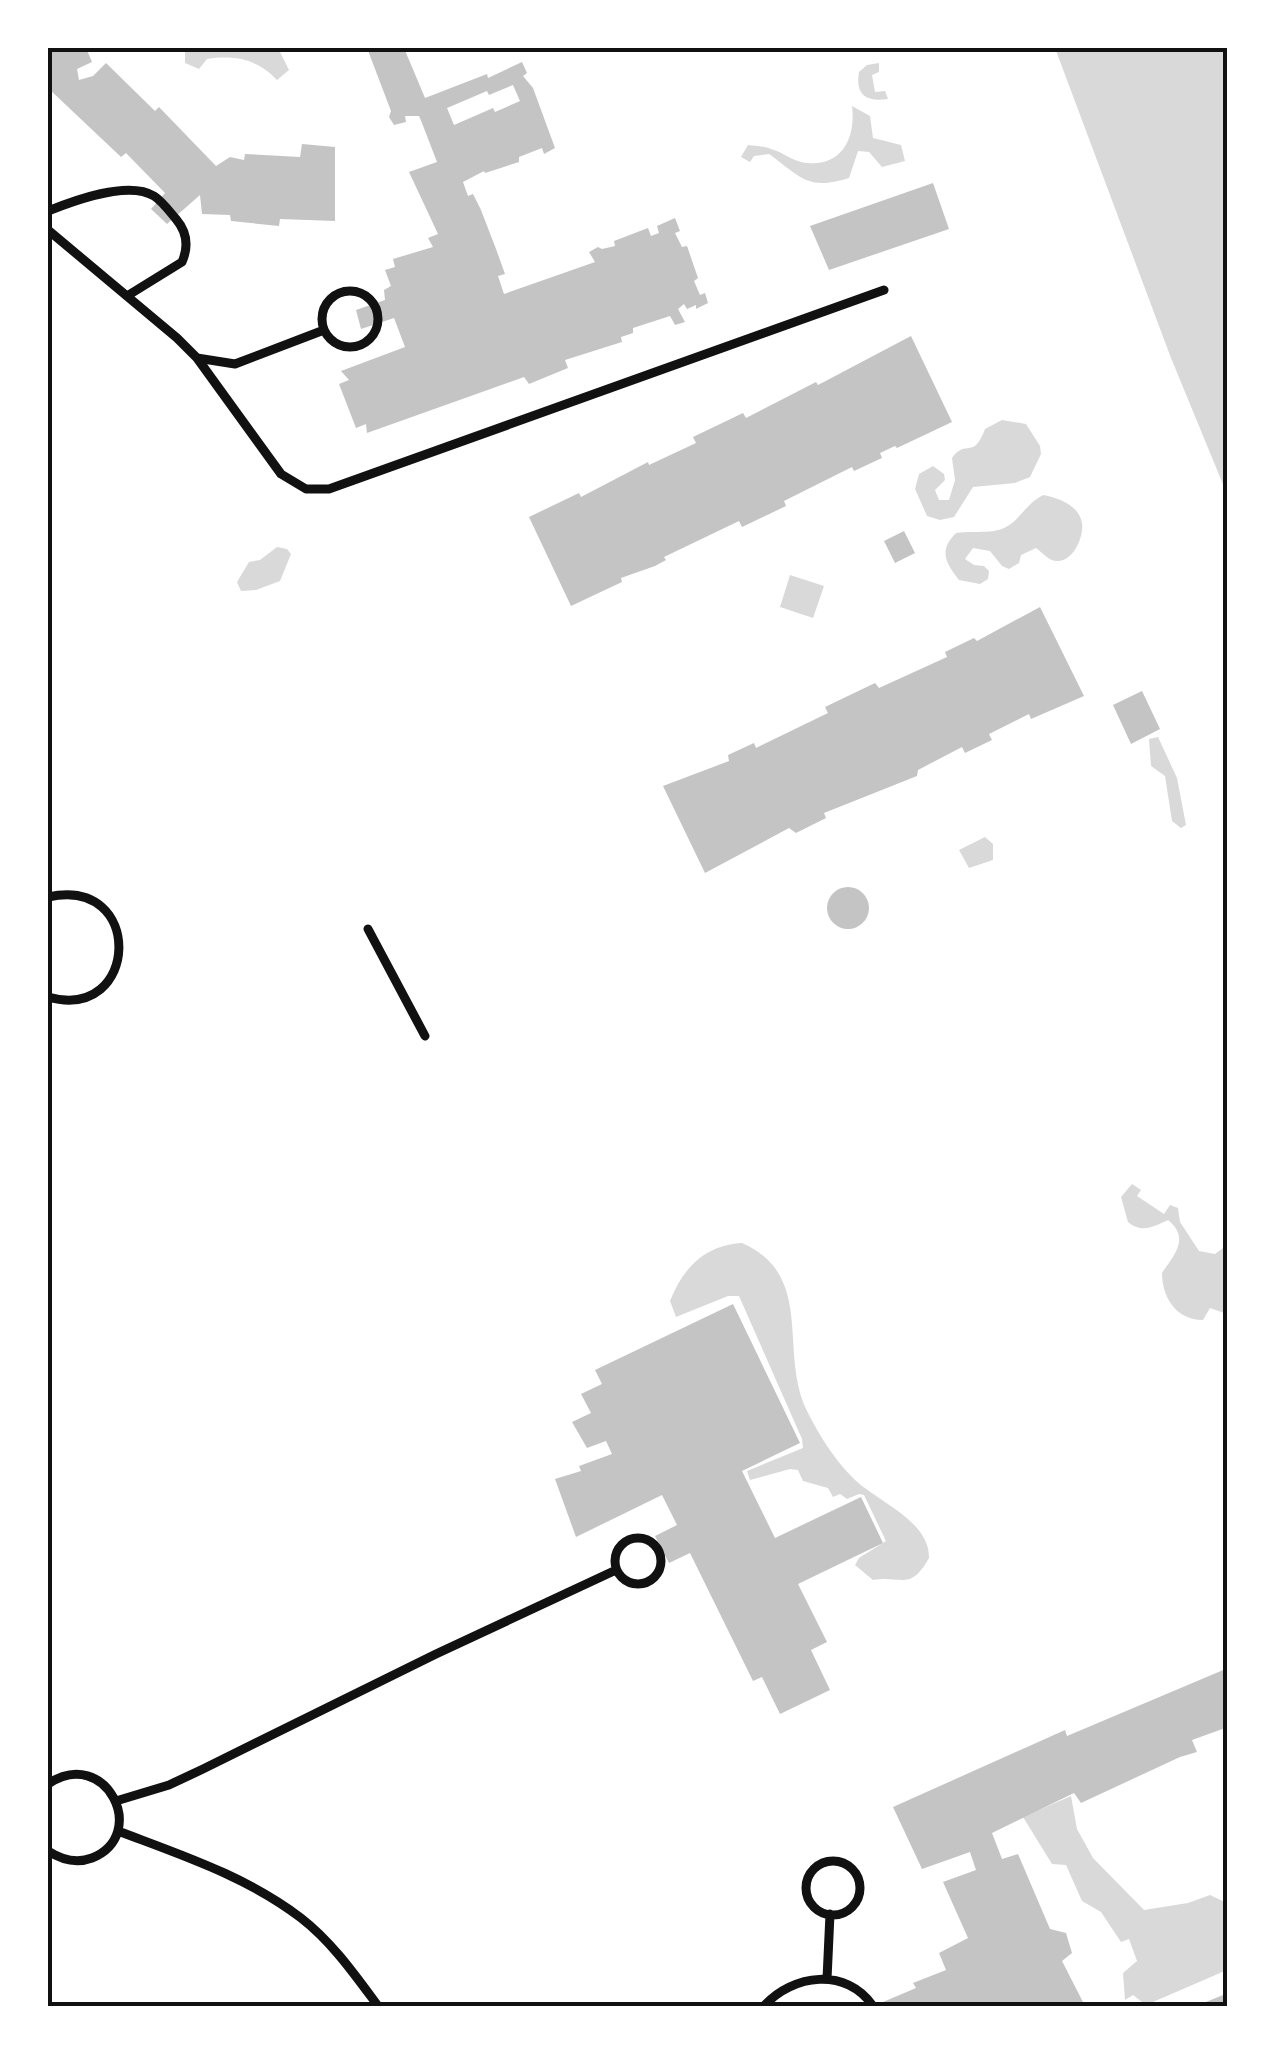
<svg xmlns="http://www.w3.org/2000/svg" width="1275" height="2054" font-family="Arial,sans-serif">
<rect width="100%" height="100%" fill="#fff"/>
<path fill="#d9d9d9" d="M 185,48 L 278,48 L 289,70 L 277,80 C 257,59 235,55 207,59 L 199,69 L 185,63 Z
M 1055,48 L 1227,48 L 1227,494 L 1171,358 Z
M 879,63 L 879,72 L 872,75 L 875,92 L 885,91 L 888,99 C 866,102 855,95 859,72 L 867,65 Z
M 852,106 L 870,116 L 873,138 L 901,145 L 905,161 L 882,167 L 869,152 L 858,151 L 849,178 C 807,191 801,177 769,154 L 754,156 L 750,162 L 741,157 L 748,145 C 755,146 764,146 771,149 C 783,152 793,162 807,163 C 843,167 856,136 852,106 Z
M 1002,420 L 1026,424 L 1040,446 L 1041,454 L 1030,477 L 1015,483 L 973,487 L 954,517 L 940,520 L 927,516 L 915,489 L 919,474 L 933,466 L 944,474 L 945,480 L 935,490 L 939,500 L 949,500 L 955,480 L 952,458 C 966,438 973,461 985,429 Z
M 1044,495 C 1058,498 1079,505 1082,523 C 1084,537 1073,562 1057,561 C 1049,561 1043,553 1036,548 L 1021,555 L 1019,563 L 1009,569 L 1002,566 L 990,551 L 973,548 L 965,559 L 974,565 L 984,566 L 989,571 L 988,579 L 980,584 L 959,580 C 946,563 938,551 956,533 C 971,530 992,535 1006,527 C 1021,519 1027,502 1044,495 Z
M 277,547 L 287,549 L 291,554 L 280,581 L 256,590 L 241,591 L 237,582 L 249,562 L 260,560 Z
M 790,575 L 824,586 L 813,618 L 780,607 Z
M 1158,737 L 1177,778 L 1186,825 L 1181,828 L 1172,821 L 1165,776 L 1151,766 L 1149,739 Z
M 985,837 L 993,844 L 993,860 L 969,868 L 959,850 Z
M 1132,1184 L 1141,1190 L 1137,1196 L 1164,1214 L 1170,1205 L 1178,1208 L 1180,1222 L 1199,1251 L 1215,1254 L 1227,1245 L 1227,1314 L 1210,1308 L 1203,1320 C 1176,1320 1162,1297 1162,1273 C 1175,1254 1190,1238 1168,1220 C 1155,1226 1142,1234 1128,1222 L 1121,1197 Z
M 742,1243 C 817,1276 777,1354 808,1413 C 819,1435 835,1460 852,1477 C 875,1501 930,1520 929,1558 C 910,1592 901,1575 873,1580 L 855,1565 L 859,1558 L 886,1541 L 864,1495 L 859,1494 L 847,1499 L 840,1494 L 833,1497 L 828,1488 L 803,1481 L 798,1470 L 790,1469 L 750,1480 L 747,1471 L 803,1448 L 802,1439 L 739,1296 L 728,1296 L 676,1317 L 670,1301 C 683,1268 705,1245 742,1243 Z
M 1071,1796 L 1077,1829 L 1093,1858 L 1144,1910 L 1188,1903 L 1210,1895 L 1227,1903 L 1227,1970 L 1146,2005 L 1133,1995 L 1125,2000 L 1123,1973 L 1137,1961 L 1129,1939 L 1121,1942 L 1101,1912 L 1082,1901 L 1066,1865 L 1052,1864 L 1023,1817 Z"/>
<path fill="#c4c4c4" fill-rule="evenodd" d="M 48,48 L 86,48 L 92,62 L 77,69 L 79,80 L 93,76 L 106,63 L 155,111 L 159,107 L 216,166 L 230,157 L 244,160 L 245,154 L 300,157 L 302,144 L 335,147 L 335,221 L 280,219 L 279,226 L 231,221 L 230,215 L 202,214 L 200,195 L 167,224 L 151,209 L 165,193 L 126,153 L 121,157 L 48,88 Z
M 367,48 L 404,48 L 425,98 L 487,74 L 488,78 L 522,62 L 527,73 L 523,76 L 533,88 L 555,148 L 544,154 L 542,148 L 519,157 L 519,162 L 485,173 L 484,171 L 463,182 L 468,196 L 473,194 L 481,210 L 496,249 L 505,274 L 498,276 L 504,294 L 595,262 L 589,252 L 598,247 L 602,249 L 615,246 L 614,241 L 648,228 L 651,236 L 659,233 L 657,226 L 675,218 L 680,231 L 675,233 L 682,247 L 687,246 L 698,278 L 694,281 L 700,295 L 705,293 L 708,303 L 696,309 L 696,305 L 687,309 L 684,304 L 678,309 L 685,322 L 675,325 L 670,316 L 633,328 L 633,333 L 621,337 L 622,342 L 565,360 L 568,368 L 529,384 L 524,377 L 367,433 L 366,424 L 356,428 L 339,384 L 349,380 L 341,371 L 405,347 L 394,318 L 361,329 L 356,310 L 385,300 L 384,290 L 391,286 L 385,270 L 395,267 L 393,259 L 433,247 L 428,238 L 438,234 L 409,172 L 437,162 L 422,123 L 419,116 L 405,116 L 406,122 L 394,125 L 389,117 L 391,111 ZM 513,85 L 520,101 L 495,112 L 493,108 L 454,125 L 447,108 L 487,91 L 489,95 Z
M 933,183 L 949,229 L 829,270 L 810,226 Z
M 911,336 L 952,422 L 897,448 L 895,446 L 880,453 L 882,458 L 854,471 L 852,467 L 784,501 L 786,506 L 742,527 L 739,521 L 664,557 L 666,560 L 655,566 L 621,578 L 622,582 L 571,606 L 529,517 L 579,493 L 581,497 L 648,462 L 649,465 L 696,443 L 693,437 L 743,413 L 746,418 L 816,382 L 818,385 Z
M 904,531 L 915,553 L 895,563 L 884,541 Z
M 1040,607 L 1084,696 L 1031,719 L 1029,714 L 989,734 L 992,740 L 965,753 L 962,747 L 918,770 L 917,776 L 824,813 L 826,818 L 796,833 L 789,828 L 705,873 L 663,786 L 729,761 L 728,755 L 754,743 L 756,748 L 828,713 L 825,707 L 875,683 L 879,688 L 947,657 L 945,652 L 974,638 L 977,641 Z
M 1142,691 L 1160,729 L 1131,744 L 1113,705 Z
M827 908a21 21 0 1 1 42 0a21 21 0 1 1-42 0Z
M 733,1304 L 800,1443 L 742,1471 L 775,1538 L 861,1497 L 883,1543 L 798,1584 L 827,1642 L 811,1650 L 830,1690 L 780,1714 L 762,1677 L 753,1681 L 690,1553 L 669,1563 L 655,1536 L 677,1525 L 662,1495 L 576,1537 L 555,1479 L 581,1471 L 579,1466 L 612,1454 L 606,1441 L 587,1448 L 572,1422 L 591,1413 L 581,1394 L 602,1384 L 595,1370 Z
M 1228,1668 L 1228,1727 L 1192,1740 L 1197,1752 L 1180,1757 L 1081,1803 L 1074,1793 L 992,1833 L 1002,1859 L 1018,1854 L 1050,1929 L 1066,1933 L 1072,1953 L 1062,1961 L 1085,2006 L 884,2006 L 883,2002 L 916,1988 L 913,1983 L 946,1970 L 939,1953 L 968,1938 L 943,1882 L 976,1870 L 970,1852 L 922,1869 L 893,1807 L 1065,1730 L 1067,1736 Z
M 1228,1993 L 1228,2006 L 1196,2006 Z"/>
<g fill="none" stroke-linecap="round" stroke-linejoin="round">
<path stroke="#111" stroke-width="9" d="M 48,211 C 73,201 128,180 154,196 C 162,201 170,212 176,219 C 187,232 189,246 182,262 L 127,296
M 48,230 L 177,338 L 197,358 L 235,364 L 324,330
M322 319a28 28 0 1 1 56 0a28 28 0 1 1-56 0Z
M 197,358 L 281,474 L 306,489 L 329,489 L 884,290
M 48,897 C 145,875 140,1023 48,997
M 368,929 L 425,1036
M615 1561a23 23 0 1 1 46 0a23 23 0 1 1-46 0Z
M 48,1784 C 106,1745 150,1835 92,1858 C 76,1864 62,1860 48,1851
M 116,1801 L 169,1785 L 203,1769 L 436,1654 L 616,1570
M 118,1831 C 181,1855 246,1876 301,1918 C 332,1942 355,1975 378,2006
M806 1888a27 27 0 1 1 54 0a27 27 0 1 1-54 0Z
M 827,1979 L 830,1914
M 764,2006 C 793,1974 846,1967 873,2006"/>
</g>
<rect width="1275" height="2054" fill="none" stroke="#ffffff" stroke-width="100"/>
<rect x="50" y="50" width="1175" height="1954" fill="none" stroke="#111" stroke-width="4"/>
</svg>
